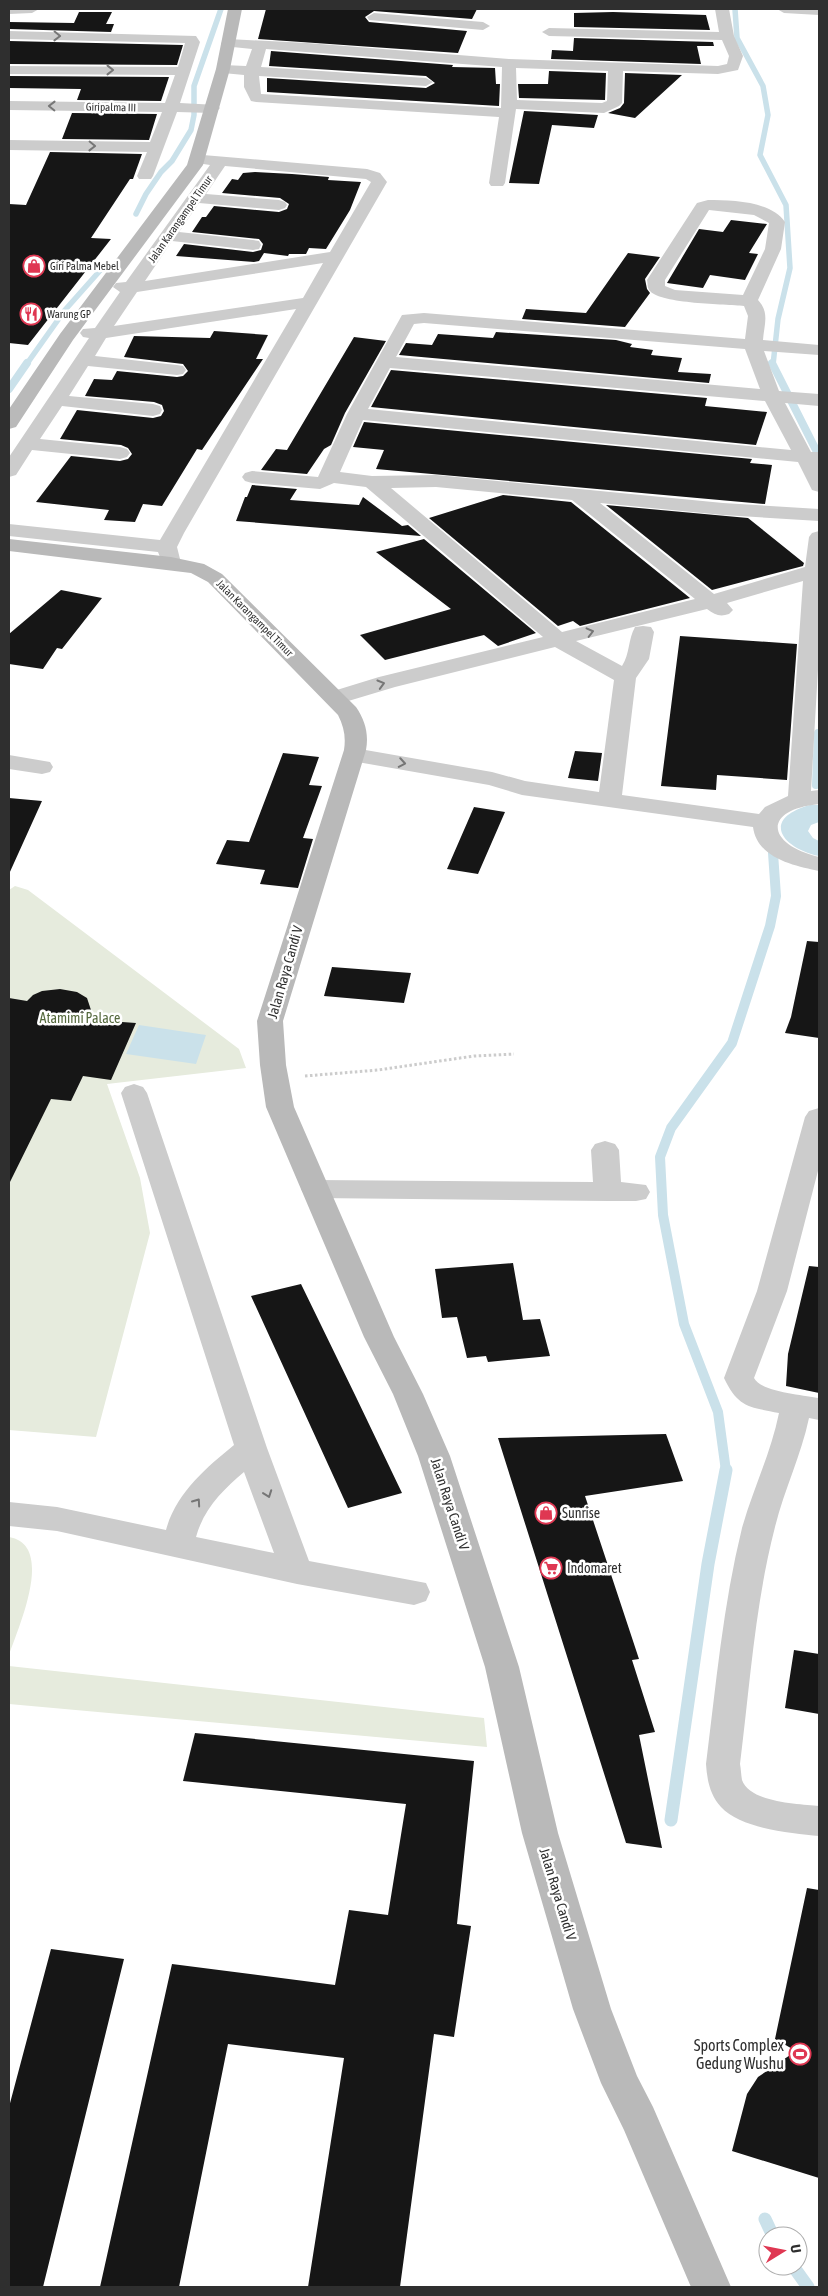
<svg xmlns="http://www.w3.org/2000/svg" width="828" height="2296" font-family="'Asap Condensed',sans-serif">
<rect width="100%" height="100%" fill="#fff"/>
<path fill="#e6ebdd" d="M 15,886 L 28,890 L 239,1049 L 246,1068 L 107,1084 L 140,1178 L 150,1233 L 96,1437 L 9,1430 L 9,890 Z
M 9,1537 C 56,1545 18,1628 9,1655 Z
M 9,1666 L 484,1718 L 487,1747 L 9,1704 Z"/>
<path fill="#cae1ea" d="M 810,805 L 819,805 L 819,822 L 811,825 L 808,831 L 813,838 L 819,841 L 819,856 C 782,848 760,819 810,805 Z
M 139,1025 L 206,1035 L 196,1064 L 126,1054 Z"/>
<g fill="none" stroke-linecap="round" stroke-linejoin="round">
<path stroke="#cae1ea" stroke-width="5.5" d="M 735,9 L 737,38 L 763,86 L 768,115 L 760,155 L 786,205 L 790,268 L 778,319 L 773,365
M 136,214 L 146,194 L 161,172 L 172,161 L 191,130 L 194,115 L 194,86 L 221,9
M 26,365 L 65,310 L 105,265"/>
<path stroke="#cae1ea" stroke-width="8" d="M 772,363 L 819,456
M 9,389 L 27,363
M 816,785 L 818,733"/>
<path stroke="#cae1ea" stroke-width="10" d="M 726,1471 L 718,1412 L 684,1324 L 663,1215 L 660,1157 L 671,1128 L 732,1043 L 770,926 L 776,896 L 773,853"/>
<path stroke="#cae1ea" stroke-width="13" d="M 671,1820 L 708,1564 L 726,1470
M 765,2219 L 773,2236
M 793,2266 L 808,2287"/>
</g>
<path fill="#161616" d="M 266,9 L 477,9 L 472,19 L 374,11 L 365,17 L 369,22 L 467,31 L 458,53 L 258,39 Z
M 79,12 L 112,12 L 106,24 L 114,24 L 111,32 L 9,29 L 9,22 L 74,23 Z
M 613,12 L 706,15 L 710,30 L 574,27 L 574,13 Z
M 574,38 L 713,42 L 714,46 L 697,46 L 701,64 L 551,59 L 552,50 L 573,51 Z
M 9,41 L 183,45 L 177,65 L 9,64 Z
M 271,51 L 453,65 L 452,67 L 495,68 L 496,84 L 500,84 L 499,106 L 267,92 L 267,78 L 426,88 L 435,83 L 426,76 L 269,66 Z
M 549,71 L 606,73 L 605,100 L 519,98 L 518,84 L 548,84 Z
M 625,73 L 682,75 L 635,118 L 608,113 L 620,108 L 624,103 Z
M 9,76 L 169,77 L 161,101 L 77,100 L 81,89 L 9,88 Z
M 524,111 L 598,115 L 594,128 L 552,125 L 539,184 L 509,183 Z
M 72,113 L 157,114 L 149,140 L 62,139 Z
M 50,152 L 142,154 L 133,179 L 130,179 L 91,238 L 111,239 L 28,345 L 9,343 L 9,204 L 26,205 Z
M 255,172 L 292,174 L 329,177 L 328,180 L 361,182 L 350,210 L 326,249 L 309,248 L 306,254 L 289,254 L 288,256 L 264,253 L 259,261 L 254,262 L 176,256 L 184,244 L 253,252 L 261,250 L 263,244 L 259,239 L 192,232 L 202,217 L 206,217 L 214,206 L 279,212 L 287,209 L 289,204 L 280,198 L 222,193 L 232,179 L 238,180 L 243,173 Z
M 731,220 L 767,224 L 749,253 L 758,254 L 745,280 L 710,275 L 703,288 L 667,283 L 699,229 L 723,232 Z
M 628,253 L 660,257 L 645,279 L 647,289 L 650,293 L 625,327 L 522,319 L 526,309 L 586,313 Z
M 214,331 L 268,335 L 256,359 L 263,359 L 202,450 L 197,449 L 162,506 L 143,504 L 135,522 L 104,520 L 109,510 L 36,502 L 71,456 L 120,461 L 128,459 L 132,454 L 128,448 L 121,445 L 60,439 L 77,410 L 153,418 L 161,416 L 164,411 L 162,405 L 154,402 L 85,396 L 94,379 L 112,380 L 117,371 L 177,377 L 183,376 L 188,371 L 183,364 L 124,357 L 134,336 L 210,338 Z
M 496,332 L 616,340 L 632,344 L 630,347 L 653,350 L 651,355 L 682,358 L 678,372 L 711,374 L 709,383 L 399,355 L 406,343 L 432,345 L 438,334 L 493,338 Z
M 354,337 L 386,341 L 345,413 L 331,445 L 324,449 L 307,474 L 261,470 L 276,449 L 287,450 Z
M 391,370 L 707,398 L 705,406 L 767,412 L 756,445 L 371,407 Z
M 364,422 L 752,459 L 750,463 L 772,465 L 765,504 L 376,469 L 384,450 L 353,447 Z
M 252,485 L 297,489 L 290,500 L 359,505 L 363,497 L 402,526 L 408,525 L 421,536 L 236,521 L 245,497 L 247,497 Z
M 503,495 L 571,502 L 690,598 L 580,626 L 573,621 L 558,626 L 429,518 Z
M 606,505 L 748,518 L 804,563 L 803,566 L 712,590 Z
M 424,539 L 536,633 L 498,646 L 484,635 L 385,660 L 360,635 L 451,609 L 376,552 Z
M 61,590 L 102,598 L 62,649 L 57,648 L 43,669 L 9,664 L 9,634 Z
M 680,636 L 797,644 L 787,780 L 717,775 L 716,790 L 661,786 Z
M 575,751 L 602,753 L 598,781 L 568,778 Z
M 283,753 L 319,757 L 309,785 L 322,786 L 303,838 L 313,839 L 298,888 L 260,884 L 265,870 L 216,864 L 227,840 L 249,842 Z
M 9,798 L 42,801 L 9,874 Z
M 474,807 L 505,812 L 478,874 L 447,869 Z
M 807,941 L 819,942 L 819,1038 L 785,1033 L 791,1017 Z
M 332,967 L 411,973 L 404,1003 L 324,996 Z
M 60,989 L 77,992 L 87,998 L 92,1013 L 110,1016 L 108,1021 L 136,1023 L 111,1080 L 83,1076 L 71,1101 L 51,1099 L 9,1184 L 9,998 L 27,1001 L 33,995 L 42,991 Z
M 513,1263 L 523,1320 L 540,1319 L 550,1356 L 488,1362 L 486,1356 L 467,1358 L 457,1317 L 442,1318 L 435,1269 Z
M 809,1266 L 819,1267 L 819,1393 L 786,1386 L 788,1354 Z
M 301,1284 L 356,1397 L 402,1493 L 348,1508 L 251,1296 Z
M 666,1434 L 683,1481 L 585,1496 L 639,1659 L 632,1660 L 655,1732 L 639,1735 L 662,1848 L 626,1843 L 498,1438 Z
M 794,1650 L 819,1654 L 819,1714 L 785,1708 Z
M 195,1733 L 474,1761 L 457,1924 L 471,1926 L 454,2037 L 434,2034 L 400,2287 L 308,2287 L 344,2058 L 228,2044 L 179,2287 L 100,2287 L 172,1964 L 335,1985 L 349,1910 L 388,1915 L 406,1804 L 183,1781 Z
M 807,1888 L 819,1890 L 819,2178 L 732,2151 L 747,2094 L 758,2077 L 796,2051 L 775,2039 Z
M 51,1949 L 124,1959 L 43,2287 L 9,2287 L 9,2107 Z"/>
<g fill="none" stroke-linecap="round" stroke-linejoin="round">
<path stroke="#ccc" stroke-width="3" stroke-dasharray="2.5 2.5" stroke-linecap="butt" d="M 305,1076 L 378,1070 L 474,1056 L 514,1054"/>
<path fill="#ccc" fill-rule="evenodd" d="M 9,9 L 39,9 L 32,13 L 9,14 Z
M 715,9 L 729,9 L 734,36 L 743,56 L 738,70 L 718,74 L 623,71 L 622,103 L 619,106 L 604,113 L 516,109 L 505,183 L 503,186 L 491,186 L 489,183 L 499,117 L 256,102 L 251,101 L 244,87 L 244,75 L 223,73 L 216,69 L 223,65 L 246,66 L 252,49 L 223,46 L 221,43 L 228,39 L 307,43 L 509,59 L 718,66 L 727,64 L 729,56 L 722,40 L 549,36 L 542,32 L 549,28 L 719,32 ZM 266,49 L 502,67 L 501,108 L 261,94 L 259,76 L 426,86 L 433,82 L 426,78 L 261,67 ZM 516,68 L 608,71 L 607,101 L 602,103 L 517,100 Z
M 777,9 L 819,9 L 819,15 L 784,13 Z
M 374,13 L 483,22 L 490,26 L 483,30 L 369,20 L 367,17 Z
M 9,31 L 196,36 L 200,42 L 180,103 L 217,105 L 220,108 L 217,111 L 212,113 L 177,112 L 153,176 L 151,179 L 139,179 L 137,176 L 147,152 L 9,150 L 9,140 L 150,142 L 162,112 L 9,110 L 9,101 L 165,103 L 175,75 L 9,74 L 9,66 L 178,67 L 185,43 L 9,39 Z
M 203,155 L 367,169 L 380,173 L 387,182 L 184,533 L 177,547 L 181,563 L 178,567 L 171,569 L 164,567 L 158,552 L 9,536 L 9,524 L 160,540 L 296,309 L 106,338 L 95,356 L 177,365 L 183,366 L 186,370 L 183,374 L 177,375 L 88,366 L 69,396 L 153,404 L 160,406 L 162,410 L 160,414 L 153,416 L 62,406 L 40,439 L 120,447 L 127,449 L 130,453 L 127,457 L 120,459 L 32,450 L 16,475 L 9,477 L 9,457 L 89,338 L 83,337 L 80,333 L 83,329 L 95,328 L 120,292 L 113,287 L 116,283 L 126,282 L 210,165 L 197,163 L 195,160 L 197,157 ZM 225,166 L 366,179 L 371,182 L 330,252 L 145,281 L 172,241 L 253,250 L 259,249 L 261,245 L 259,241 L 253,240 L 179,232 L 199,203 L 279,210 L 285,208 L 287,205 L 285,202 L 279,200 L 206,194 ZM 323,263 L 303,298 L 114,326 L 137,292 Z
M 708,200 C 732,200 771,201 785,222 L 781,249 L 758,300 C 770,313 764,325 763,340 L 819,345 L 819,355 L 764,351 L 779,391 L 819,394 L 819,406 L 785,403 L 811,452 L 819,452 L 819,492 L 812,490 L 798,462 L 363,420 L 340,472 L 372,476 L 436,475 L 723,503 L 819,509 L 819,521 L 723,515 L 600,503 L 714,594 L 805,567 L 809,537 L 812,533 L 819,531 L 819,652 L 811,791 L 819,790 L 819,804 C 761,810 767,845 819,857 L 819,871 C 794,866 757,858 753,827 L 522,795 L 489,785 L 346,760 L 343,755 L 346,750 L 354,748 L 492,772 L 525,781 L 599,792 L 614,680 L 555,647 L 395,687 L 335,705 L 327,703 L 324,698 L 327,693 L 379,677 L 543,637 L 366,487 L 334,483 L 320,489 L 252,483 L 245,481 L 242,477 L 245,473 L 252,471 L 318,477 L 347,414 L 402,315 L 424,313 L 745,339 L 748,316 L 744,306 C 726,304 661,304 650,291 C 647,288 648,284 647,280 L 695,206 L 697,203 ZM 709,210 L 754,215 L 769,223 L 765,249 L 743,295 L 675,290 L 665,286 L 665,280 ZM 424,323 L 745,349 L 760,389 L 396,357 L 414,324 ZM 390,368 L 765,401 L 791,450 L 368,409 ZM 436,487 L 572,500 L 695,599 L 562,632 L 391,488 ZM 803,581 L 788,796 L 765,807 L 759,814 L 622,795 L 636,678 L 649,659 L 654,632 L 651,627 L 643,626 L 635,627 C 628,639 630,654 622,666 L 576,641 L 707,609 C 715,615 720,617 729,614 L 733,610 L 727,603 Z
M 9,755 L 50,762 L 53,767 L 50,772 L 42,774 L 9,769 Z
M 134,1084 L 143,1087 L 147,1093 L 267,1448 L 309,1561 L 426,1583 L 430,1592 L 426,1601 L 414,1605 L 297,1584 L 57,1531 L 9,1526 L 9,1502 L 57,1507 L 166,1530 C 176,1493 206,1468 234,1445 L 121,1093 L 125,1087 ZM 244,1472 L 274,1553 L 196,1537 C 204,1508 223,1490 244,1472 Z
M 819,1108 L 819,1167 L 787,1291 L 754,1378 C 761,1392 804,1395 819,1398 L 819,1420 L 809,1418 C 801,1456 784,1490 775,1527 C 755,1604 750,1685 740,1764 C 741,1769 741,1775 742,1780 C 750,1803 800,1804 819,1806 L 819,1836 C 791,1833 741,1829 721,1807 C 710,1795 707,1780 706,1764 C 716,1685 723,1605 742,1528 C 753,1489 771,1453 779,1413 C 748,1407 738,1407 724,1378 L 757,1291 L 805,1117 L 809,1111 Z
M 605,1141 L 615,1144 L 619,1150 L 621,1182 L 646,1185 L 650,1192 L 646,1199 L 636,1201 L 608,1201 L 315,1198 L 305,1196 L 301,1189 L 305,1182 L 315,1180 L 593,1182 L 591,1150 L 595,1144 Z"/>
<path fill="#b9b9b9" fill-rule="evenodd" d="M 228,9 L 242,9 L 230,69 L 203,165 L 73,340 L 16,427 L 9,429 L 9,409 L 60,334 L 187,165 L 216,69 Z
M 9,539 L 171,557 L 204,564 L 222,574 L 356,707 C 365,720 369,734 366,750 L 283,1021 L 286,1065 L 294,1107 L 394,1337 L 423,1394 L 450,1456 L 519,1667 L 558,1833 L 611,2009 L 637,2076 L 653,2107 L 731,2287 L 691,2287 L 624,2130 L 601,2083 L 573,2009 L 522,1833 L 485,1667 L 418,1456 L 393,1394 L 364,1337 L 266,1107 L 260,1065 L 257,1021 L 344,750 C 346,737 344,727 338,715 L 208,582 L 191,573 L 9,551 Z"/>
</g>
<defs><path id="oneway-chevron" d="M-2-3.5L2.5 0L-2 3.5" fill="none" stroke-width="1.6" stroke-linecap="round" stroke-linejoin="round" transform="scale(1.25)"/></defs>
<g stroke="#767676">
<use href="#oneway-chevron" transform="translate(57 36) rotate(1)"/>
<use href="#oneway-chevron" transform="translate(110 70)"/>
<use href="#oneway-chevron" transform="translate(52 106) rotate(-179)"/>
<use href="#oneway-chevron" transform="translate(92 146) rotate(1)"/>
<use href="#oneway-chevron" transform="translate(590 632) rotate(-14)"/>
<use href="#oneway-chevron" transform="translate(381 684) rotate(-16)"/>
<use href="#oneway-chevron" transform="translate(402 763) rotate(10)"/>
<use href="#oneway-chevron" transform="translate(268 1494) rotate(70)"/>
<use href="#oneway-chevron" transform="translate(197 1502) rotate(-55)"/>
</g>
<defs>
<g id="shop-ring" transform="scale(1.125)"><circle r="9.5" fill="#fff" stroke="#df3752" stroke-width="1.5"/><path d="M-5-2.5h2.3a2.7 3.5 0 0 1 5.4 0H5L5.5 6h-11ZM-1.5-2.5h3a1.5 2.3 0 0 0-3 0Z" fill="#df3752"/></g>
<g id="restaurant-ring" transform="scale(1.125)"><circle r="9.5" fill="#fff" stroke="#df3752" stroke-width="1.5"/><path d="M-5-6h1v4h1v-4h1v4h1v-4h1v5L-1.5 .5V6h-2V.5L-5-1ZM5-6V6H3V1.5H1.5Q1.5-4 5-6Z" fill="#df3752"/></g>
<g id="supermarket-ring" transform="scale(1.125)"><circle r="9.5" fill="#fff" stroke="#df3752" stroke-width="1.5"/><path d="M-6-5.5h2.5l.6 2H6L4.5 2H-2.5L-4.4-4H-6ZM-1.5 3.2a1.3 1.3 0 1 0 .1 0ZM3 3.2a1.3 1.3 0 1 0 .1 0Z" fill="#df3752"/></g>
<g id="stadium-ring" transform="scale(1.125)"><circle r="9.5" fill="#fff" stroke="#df3752" stroke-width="1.5"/><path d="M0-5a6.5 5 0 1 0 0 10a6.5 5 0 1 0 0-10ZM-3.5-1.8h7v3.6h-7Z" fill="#df3752"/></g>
</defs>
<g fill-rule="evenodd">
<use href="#shop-ring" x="34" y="266"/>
<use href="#restaurant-ring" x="31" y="314"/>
<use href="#shop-ring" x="546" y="1513"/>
<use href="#supermarket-ring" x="551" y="1568"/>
<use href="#stadium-ring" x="800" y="2054"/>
</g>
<g text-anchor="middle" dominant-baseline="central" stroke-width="5" stroke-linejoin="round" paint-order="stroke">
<g font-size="11" fill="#2f2f2f" stroke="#fff">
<text transform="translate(111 107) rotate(1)">Giripalma III</text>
<text transform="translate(180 219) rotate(-55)">Jalan Karangampel Timur</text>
<text transform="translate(255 618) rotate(45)">Jalan Karangampel Timur</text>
</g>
<g font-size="11" fill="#2f2f2f" stroke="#fff" text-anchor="start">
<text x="50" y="266">Giri Palma Mebel</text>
<text x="47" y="314">Warung GP</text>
</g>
<g font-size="14" fill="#2f2f2f" stroke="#fff">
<text transform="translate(285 972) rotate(-74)">Jalan Raya Candi V</text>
<text transform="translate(450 1504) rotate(72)">Jalan Raya Candi V</text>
<text transform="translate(558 1894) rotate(73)">Jalan Raya Candi V</text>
</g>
<g font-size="14" fill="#55693d" stroke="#fff">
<text x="80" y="1018">Atamimi Palace</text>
</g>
<g font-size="14" fill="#2f2f2f" stroke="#fff" text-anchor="start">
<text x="562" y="1513">Sunrise</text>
<text x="567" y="1568">Indomaret</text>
</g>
<g font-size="16" fill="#2f2f2f" stroke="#fff" text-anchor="end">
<text x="784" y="2045">Sports Complex<tspan x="784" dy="18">Gedung Wushu</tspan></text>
</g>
</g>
<rect width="828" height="2296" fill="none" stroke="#2f2f2f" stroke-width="20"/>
<g transform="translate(783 2251) rotate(80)"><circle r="24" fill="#ffffff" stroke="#acacac"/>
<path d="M0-4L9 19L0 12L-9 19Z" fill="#df3752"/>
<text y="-8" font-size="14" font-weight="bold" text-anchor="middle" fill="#2f2f2f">U</text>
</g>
</svg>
